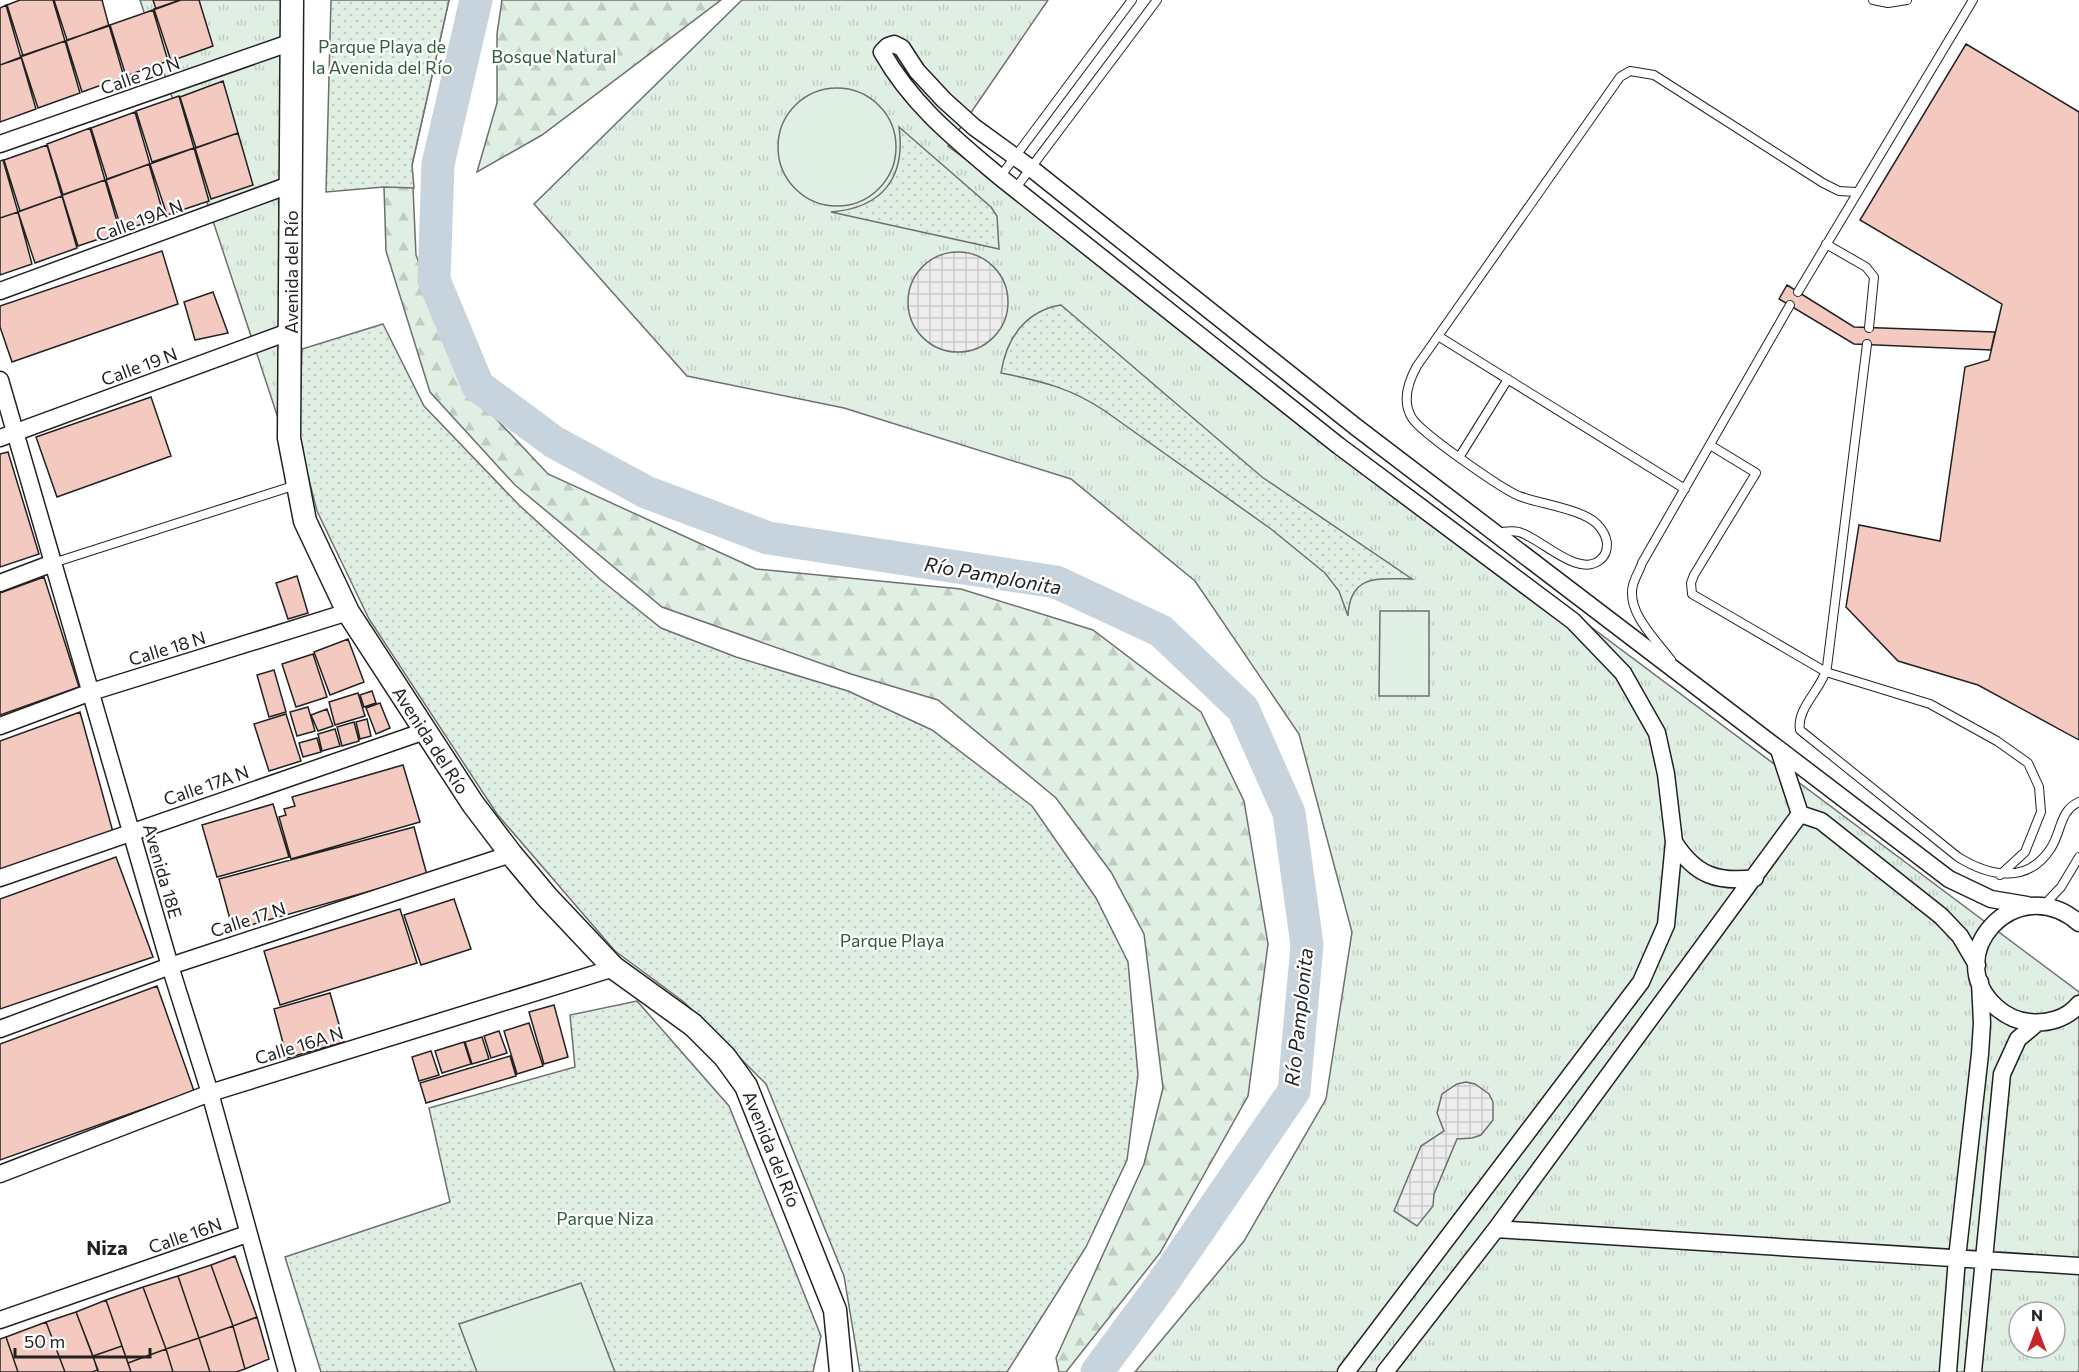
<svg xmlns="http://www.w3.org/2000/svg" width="2079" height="1372" font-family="Commissioner,sans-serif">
<defs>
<pattern id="grass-tufts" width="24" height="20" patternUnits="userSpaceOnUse" patternTransform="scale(1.5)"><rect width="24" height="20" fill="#e0efe3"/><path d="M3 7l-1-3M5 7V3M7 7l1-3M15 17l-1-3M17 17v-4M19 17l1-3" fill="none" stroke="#c0cdc2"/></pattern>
<pattern id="forest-firs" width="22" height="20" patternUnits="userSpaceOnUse" patternTransform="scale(1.5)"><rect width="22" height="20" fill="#e0efe3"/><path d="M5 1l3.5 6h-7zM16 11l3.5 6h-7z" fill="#c0cdc2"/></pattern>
<pattern id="park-dots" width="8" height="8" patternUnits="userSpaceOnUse" patternTransform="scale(1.5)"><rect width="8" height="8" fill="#e0efe3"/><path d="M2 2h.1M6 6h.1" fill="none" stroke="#c0cdc2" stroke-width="1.8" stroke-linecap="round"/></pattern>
<pattern id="plaza-grid" width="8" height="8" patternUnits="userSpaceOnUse" patternTransform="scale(1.5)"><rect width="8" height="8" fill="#ededed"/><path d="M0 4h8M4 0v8" fill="none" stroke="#cbcbcb"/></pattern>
</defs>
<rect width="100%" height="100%" fill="#fff"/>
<path fill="url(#grass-tufts)" stroke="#6f6f6f" stroke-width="1.5" fill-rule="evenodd" d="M 140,0 L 294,0 L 283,433 Z
M 742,0 L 1048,0 L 948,146 L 2079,992 L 2079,1372 L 1135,1372 L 1244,1241 L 1326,1099 L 1352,932 L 1299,734 L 1195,581 L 1071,479 L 844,408 L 687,376 L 534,204 ZM 2019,1312 L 2055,1312 L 2055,1348 L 2019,1348 Z"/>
<path fill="url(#forest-firs)" stroke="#6f6f6f" stroke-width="1.5" d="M 449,0 L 412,165 L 416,255 L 470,391 L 548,474 L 756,569 L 961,589 L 1093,630 L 1201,712 L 1244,801 L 1268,944 L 1248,1096 L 1160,1253 L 1066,1372 L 1059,1372 L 1056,1358 L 1144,1164 L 1163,1088 L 1144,934 L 1111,872 L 1056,798 L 938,700 L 851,674 L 662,607 L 515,485 L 430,392 L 386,251 L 384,187 Z
M 502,0 L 721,0 L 542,135 L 477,172 L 497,103 L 497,34 Z"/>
<path fill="url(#park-dots)" stroke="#6f6f6f" stroke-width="1.5" d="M 331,0 L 449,0 L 412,165 L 414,188 L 384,187 L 326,192 Z
M 899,127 L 991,207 L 997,216 L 999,249 L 831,212 C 882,208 906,178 899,127 Z
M 1061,305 L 1262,477 L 1412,579 C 1379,579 1350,573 1348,616 L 1339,591 L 1325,573 L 1271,529 L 1105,411 C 1071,388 1041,381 1001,373 C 1006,339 1025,311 1061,305 Z
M 383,324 L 424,406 L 519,505 L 601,580 L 661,628 L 736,657 L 848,691 L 932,730 L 1032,806 L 1096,898 L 1128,962 L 1138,1075 L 1127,1160 L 1086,1247 L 1007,1372 L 860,1372 L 844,1276 L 766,1084 L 684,1002 L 615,951 L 497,814 L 369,619 L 317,511 L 299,441 L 302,349 Z
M 637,1001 L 729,1106 L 821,1336 L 813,1372 L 321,1372 L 285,1257 L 450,1202 L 429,1108 L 575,1067 L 570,1015 Z"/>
<path fill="#e0efe3" stroke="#6f6f6f" stroke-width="1.5" d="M778 147a59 59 0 1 1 118 0a59 59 0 1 1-118 0Z
M 1380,611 L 1429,611 L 1429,696 L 1379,696 Z
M 581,1283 L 615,1372 L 477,1372 L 459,1324 Z"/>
<path fill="url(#plaza-grid)" stroke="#6f6f6f" stroke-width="1.5" d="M908 302a50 50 0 1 1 100 0a50 50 0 1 1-100 0Z
M 1466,1082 L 1475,1084 L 1489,1094 L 1493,1102 L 1493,1120 L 1481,1135 L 1472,1138 L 1457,1139 L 1434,1194 L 1433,1206 L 1417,1226 L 1394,1211 L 1421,1146 L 1444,1131 L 1437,1113 L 1442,1094 L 1457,1084 Z"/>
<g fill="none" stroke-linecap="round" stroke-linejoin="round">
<path stroke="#c7d3dd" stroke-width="33" d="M 476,0 L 438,164 L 434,280 L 478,386 L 554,442 L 646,492 L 768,538 L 1056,582 L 1161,631 L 1243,709 L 1289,813 L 1307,945 L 1294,1091 L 1162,1284 L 1097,1372"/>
</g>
<path fill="#f3c9c0" stroke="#222" stroke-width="1.5" d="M 20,0 L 53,0 L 65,41 L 23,56 L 7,5 Z
M 54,0 L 102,0 L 109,26 L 67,40 Z
M 153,0 L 181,0 L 156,9 Z
M 180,0 L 199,0 L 213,46 L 171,61 L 154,9 Z
M 6,5 L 21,58 L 0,65 L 0,8 Z
M 153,10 L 168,61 L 126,76 L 110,25 Z
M 109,25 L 124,77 L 82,92 L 66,41 Z
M 65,41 L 80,93 L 38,108 L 21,56 Z
M 1966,44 L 2079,112 L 2079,740 L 1978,685 L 1898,661 L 1846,607 L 1859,525 L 1940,541 L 1965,367 L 1989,360 L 2002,304 L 1860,220 Z
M 21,57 L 36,109 L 0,122 L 0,65 Z
M 223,81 L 238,133 L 196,148 L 180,97 Z
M 179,96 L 194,148 L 152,162 L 136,111 Z
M 135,112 L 150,164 L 107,179 L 91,128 Z
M 90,128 L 105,180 L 63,195 L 47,144 Z
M 238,133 L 253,185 L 211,199 L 195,148 Z
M 47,145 L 62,196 L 20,211 L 4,160 Z
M 194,148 L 209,201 L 167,215 L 150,164 Z
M 3,160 L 18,212 L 0,218 L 0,161 Z
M 149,164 L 164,216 L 122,231 L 106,180 Z
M 105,180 L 120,232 L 78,246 L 62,195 Z
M 62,196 L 77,248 L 35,263 L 18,212 Z
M 18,212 L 32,264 L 0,275 L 0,218 Z
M 162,251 L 178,304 L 12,362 L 0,327 L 0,306 Z
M 1787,285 L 1854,327 L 1995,332 L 1991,350 L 1854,344 L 1779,299 Z
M 213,292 L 228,333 L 195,340 L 184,302 Z
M 151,397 L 171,456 L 57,497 L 36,437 Z
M 8,452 L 39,554 L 0,567 L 0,454 Z
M 297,576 L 308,613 L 288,619 L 276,583 Z
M 44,577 L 79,687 L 0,715 L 0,593 Z
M 348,639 L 364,682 L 330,695 L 314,652 Z
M 313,654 L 327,697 L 296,707 L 282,664 Z
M 274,670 L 286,712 L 269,717 L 257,675 Z
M 372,691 L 376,703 L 364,707 L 360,695 Z
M 358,693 L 365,716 L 335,725 L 329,702 Z
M 380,703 L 390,728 L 376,734 L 366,708 Z
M 308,707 L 315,731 L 297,736 L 290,712 Z
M 327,709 L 333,726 L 318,731 L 311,715 Z
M 80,712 L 113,832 L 0,871 L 0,741 Z
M 286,714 L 301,761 L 269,771 L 254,724 Z
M 367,719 L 371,736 L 360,739 L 356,722 Z
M 354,722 L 359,741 L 342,746 L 337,727 Z
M 335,729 L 340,746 L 322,751 L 318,734 Z
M 317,738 L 321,752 L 303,757 L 299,743 Z
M 403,765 L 420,822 L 291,859 L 279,817 L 286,815 L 284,809 L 295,806 L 292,797 Z
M 273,804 L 289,857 L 217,877 L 202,825 Z
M 414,827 L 427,875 L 233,930 L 219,879 Z
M 116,857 L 153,957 L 0,1009 L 0,899 Z
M 454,899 L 471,949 L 421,965 L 404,915 Z
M 400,909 L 417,963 L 280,1005 L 264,951 Z
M 157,986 L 194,1091 L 0,1160 L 0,1044 Z
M 330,993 L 344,1042 L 287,1058 L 274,1009 Z
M 554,1005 L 568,1057 L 544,1064 L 529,1012 Z
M 529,1023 L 543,1066 L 517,1074 L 504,1031 Z
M 499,1031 L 507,1053 L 491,1058 L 484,1036 Z
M 482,1037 L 489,1059 L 472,1064 L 465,1042 Z
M 464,1042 L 471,1064 L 442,1073 L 435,1051 Z
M 431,1051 L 439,1075 L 419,1081 L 412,1057 Z
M 510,1056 L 516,1076 L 426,1103 L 420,1083 Z
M 235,1256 L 257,1317 L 233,1326 L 211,1265 Z
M 211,1265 L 233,1326 L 199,1338 L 178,1276 Z
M 178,1276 L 199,1338 L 166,1349 L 143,1287 Z
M 143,1287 L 166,1349 L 128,1363 L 106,1300 Z
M 106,1300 L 122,1346 L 93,1356 L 76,1312 Z
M 76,1312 L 98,1370 L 92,1372 L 65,1372 L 46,1322 Z
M 257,1317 L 269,1359 L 245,1369 L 233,1326 Z
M 46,1322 L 65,1372 L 18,1372 L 6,1337 Z
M 233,1326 L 245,1369 L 236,1372 L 210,1372 L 199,1338 Z
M 6,1337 L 18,1372 L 0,1372 L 0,1339 Z
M 199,1338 L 210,1372 L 173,1372 L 166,1349 Z
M 122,1346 L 131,1372 L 98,1372 L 93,1356 Z
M 166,1349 L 173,1372 L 131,1372 L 128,1363 Z"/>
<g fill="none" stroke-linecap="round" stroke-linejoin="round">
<g stroke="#222" stroke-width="10">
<path id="lane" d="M 1873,0 L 1888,3 L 1907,0
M 1000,177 L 1132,0
M 1015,189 L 1157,0
M 1826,244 L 1866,267 L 1874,277 L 1869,328
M 1798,292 L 1973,0
M 1438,336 L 1685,489
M 1867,344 L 1827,667 C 1823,688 1796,708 1800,730 L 1958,857 C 1990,877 2028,884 2051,848 C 2062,831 2059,811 2079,802
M 1710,445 L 1756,473 L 1694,575 L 1691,583 L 1692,594 L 1826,672 L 1930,704 L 1997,741 L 2028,763 L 2039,787 L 2041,812 L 2025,852 L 2000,875
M 1460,456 L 1508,379
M 1496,533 C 1503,532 1511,530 1519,532 C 1542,539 1578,578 1600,560 C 1606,555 1607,550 1607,543 C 1606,536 1602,529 1597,524 C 1582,509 1540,504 1519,496 C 1502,489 1421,433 1412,418 C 1402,402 1408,382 1417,366 L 1620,77 L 1630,71 L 1654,75 L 1823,183 L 1839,191 L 1856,192
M 53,563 L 296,485
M 1671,660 C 1656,640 1626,612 1633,585 C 1635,577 1640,570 1642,563 L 1790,305
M 2044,905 L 2061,887 L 2079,857"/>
</g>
<g stroke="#222" stroke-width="19">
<path id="street" d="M 0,144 L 292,42
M 0,291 L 292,184
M 0,380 L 170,966 L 210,1093 L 287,1372
M 0,438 L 291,331
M 0,583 L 53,563
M 0,726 L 91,692 L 348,612
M 1800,814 L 1821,821 L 1941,916 L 1960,936 L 1977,965
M 1674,842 C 1695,875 1717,883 1755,878
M 0,878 L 425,731
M 2079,923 C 2016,869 1939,955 1996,1007 C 2005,1015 2017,1021 2029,1022 C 2047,1024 2067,1019 2079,1004
M 0,1029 L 170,966 L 511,854
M 0,1174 L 210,1093 L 614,968
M 1496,1229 L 2079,1266
M 0,1320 L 247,1234
M 1346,1372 L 1641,982 L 1666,925 L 1674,842 L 1666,774 L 1657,733 L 1623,673 L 1573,621 L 1339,446 L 1000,177 C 955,139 912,105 882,52 L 888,46 L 894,44 L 902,48 L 917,71 L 944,100 L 974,127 L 1032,169 L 1356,427 L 1949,879 L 1991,899 L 2027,905
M 1385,1372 L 1496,1229 L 1800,814 L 1780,753
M 1948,1372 L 1957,1258 L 1980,1054 L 1982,1023 L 1980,982
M 1973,1372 L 2002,1074 L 2018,1039 L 2037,1023"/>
</g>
<g stroke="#222" stroke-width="25">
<path id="secondary" d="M 292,0 L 289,438 L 305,521 L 348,612 L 473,804 L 511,854 L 547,897 L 614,968 L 693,1025 L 725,1057 L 746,1086 L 835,1310 L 841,1372"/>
</g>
<use href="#lane" stroke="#fff" stroke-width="8"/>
<use href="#street" stroke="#fff" stroke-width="16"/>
<use href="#secondary" stroke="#fff" stroke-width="22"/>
</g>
<g text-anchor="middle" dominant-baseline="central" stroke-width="4.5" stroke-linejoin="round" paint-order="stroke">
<g font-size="18" fill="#2f5e38" stroke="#fff">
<text x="382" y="46">Parque Playa de<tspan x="382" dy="21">la Avenida del Río</tspan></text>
<text x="554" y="56">Bosque Natural</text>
<text x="892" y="940">Parque Playa</text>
<text x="605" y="1218">Parque Niza</text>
</g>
<g font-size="18" fill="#222" stroke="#fff">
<text transform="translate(140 75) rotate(-19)">Calle 20 N</text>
<text transform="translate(139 220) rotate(-20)">Calle 19A N</text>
<text transform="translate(291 272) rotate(-90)">Avenida del Río</text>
<text transform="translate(139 366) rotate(-20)">Calle 19 N</text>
<text transform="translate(167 648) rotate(-17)">Calle 18 N</text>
<text transform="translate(431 740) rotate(57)">Avenida del Río</text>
<text transform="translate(206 785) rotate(-19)">Calle 17A N</text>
<text transform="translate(163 871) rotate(74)">Avenida 18E</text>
<text transform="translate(248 919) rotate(-18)">Calle 17 N</text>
<text transform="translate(299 1045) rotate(-17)">Calle 16A N</text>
<text transform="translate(772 1149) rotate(68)">Avenida del Río</text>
<text transform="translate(185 1235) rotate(-19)">Calle 16N</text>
</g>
<g font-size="20" font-style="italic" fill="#222" stroke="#fff">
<text transform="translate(993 575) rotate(10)">Río Pamplonita</text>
<text transform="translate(1298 1017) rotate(-84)">Río Pamplonita</text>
</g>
<g font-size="20" font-weight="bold" fill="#222" stroke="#fff">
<text x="107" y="1247">Niza</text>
</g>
</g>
<g transform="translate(2037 1330)"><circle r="28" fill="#ffffff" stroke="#a7a7a7" stroke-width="1.5"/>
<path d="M0-4.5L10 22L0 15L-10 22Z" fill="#c62828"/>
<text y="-9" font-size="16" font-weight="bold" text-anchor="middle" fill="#222222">N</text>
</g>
<path d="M15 1348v9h135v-9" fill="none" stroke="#222222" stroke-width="3"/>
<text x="24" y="1348" font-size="18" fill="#222222" stroke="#ffffff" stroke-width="4.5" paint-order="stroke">50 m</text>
</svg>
